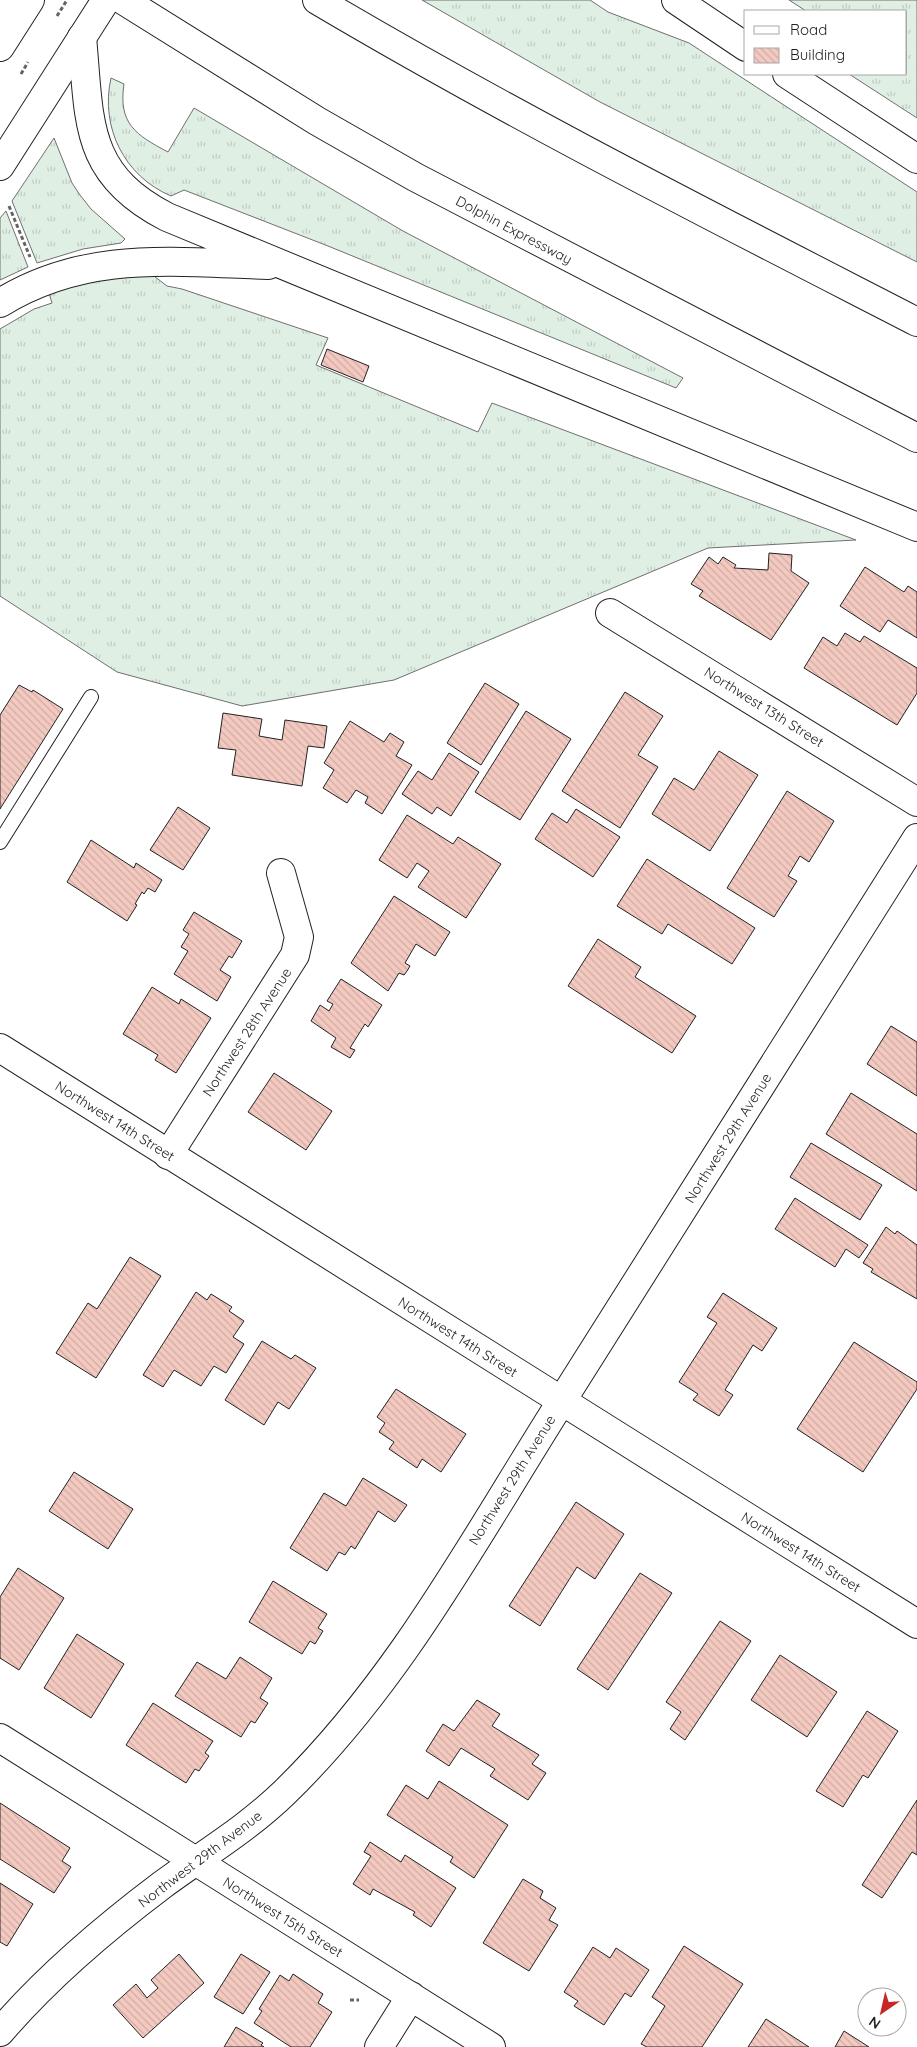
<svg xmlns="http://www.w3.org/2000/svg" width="917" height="2047" font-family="Quicksand,sans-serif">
<defs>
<pattern id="grass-tufts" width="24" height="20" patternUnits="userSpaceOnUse" patternTransform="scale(1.25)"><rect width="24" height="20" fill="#e0efe3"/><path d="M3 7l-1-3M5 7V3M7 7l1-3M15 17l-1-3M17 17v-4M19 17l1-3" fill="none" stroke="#c0cdc2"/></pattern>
<pattern id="building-back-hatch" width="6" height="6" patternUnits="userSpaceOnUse" patternTransform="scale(1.25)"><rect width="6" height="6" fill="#f3c9c0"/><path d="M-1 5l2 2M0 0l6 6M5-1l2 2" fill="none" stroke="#d0aca5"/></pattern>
</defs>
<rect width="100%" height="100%" fill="#fff"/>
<path fill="url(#grass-tufts)" stroke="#6f6f6f" d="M 422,0 L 590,0 L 608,12 L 689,43 L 917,192 L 917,262 L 600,102 Z
M 789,0 L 917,0 L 917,118 L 849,74 L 906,74 L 906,11 L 806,11 Z
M 111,78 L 124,84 C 118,124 136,135 168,152 L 194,108 L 403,231 L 683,378 L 676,388 L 328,246 L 184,190 L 171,196 C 124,176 100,127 111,78 Z
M 54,138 L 72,183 L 80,195 L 91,209 L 125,239 L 121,243 L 83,249 L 37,263 L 12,201 Z
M 6,211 L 28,267 L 0,280 L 0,218 Z
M 150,273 L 167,286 L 182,289 L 328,338 L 316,365 L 478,432 L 492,403 L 856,540 L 708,548 L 394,680 L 242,706 L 117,672 L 0,596 L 0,329 L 34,309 L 52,303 L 49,293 L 93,280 Z"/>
<path fill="url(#building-back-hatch)" stroke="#222" d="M 327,349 L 369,366 L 363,382 L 321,365 Z
M 769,553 L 792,555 L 791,571 L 809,583 L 771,640 L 699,596 L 703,591 L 691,584 L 709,557 L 718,564 L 723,557 L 736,565 L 734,568 L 768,570 Z
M 865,567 L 904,592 L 908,586 L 917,592 L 917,638 L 888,620 L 880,632 L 840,606 Z
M 845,633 L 860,642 L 864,636 L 917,668 L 917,693 L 897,725 L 804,668 L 823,637 L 837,646 Z
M 485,683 L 519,704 L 481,765 L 447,743 Z
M 19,685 L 32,692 L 33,690 L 63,709 L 0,809 L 0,715 Z
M 625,692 L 663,716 L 638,755 L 658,767 L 620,828 L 562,791 Z
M 526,711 L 571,739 L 520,820 L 475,792 Z
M 223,713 L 262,719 L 259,736 L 282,740 L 285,720 L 327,726 L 324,748 L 308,746 L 302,786 L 232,775 L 236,750 L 218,748 Z
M 350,721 L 384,742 L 390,733 L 404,742 L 396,756 L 412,765 L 382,814 L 365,803 L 368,797 L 356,790 L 347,803 L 323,788 L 334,770 L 324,763 Z
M 719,751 L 758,775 L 710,851 L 652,814 L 674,778 L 694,790 Z
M 449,753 L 479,772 L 451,816 L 437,807 L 432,814 L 402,794 L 418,771 L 432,780 Z
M 787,791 L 834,821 L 809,862 L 800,856 L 788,876 L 797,881 L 774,917 L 727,888 Z
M 178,807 L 210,828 L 183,870 L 150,850 Z
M 576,809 L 620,837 L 593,877 L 535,839 L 552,813 L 567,823 Z
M 407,815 L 453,844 L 458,837 L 501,864 L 466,918 L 418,887 L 429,871 L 417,863 L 407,878 L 379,860 Z
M 91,840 L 134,868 L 136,863 L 162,880 L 155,892 L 148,888 L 144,894 L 142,892 L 135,904 L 137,905 L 127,921 L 67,882 Z
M 647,859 L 755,928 L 732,964 L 668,924 L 662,934 L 617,906 Z
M 394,896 L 450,932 L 435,956 L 416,944 L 405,963 L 410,966 L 407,971 L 404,975 L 399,973 L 388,991 L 351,963 Z
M 194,912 L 242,941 L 232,958 L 229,956 L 220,970 L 231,977 L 217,1001 L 174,974 L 188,951 L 181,947 L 189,934 L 183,930 Z
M 598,939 L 641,967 L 635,977 L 696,1016 L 672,1053 L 568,986 Z
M 341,979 L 382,1005 L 368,1027 L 365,1024 L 350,1048 L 355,1050 L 350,1058 L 331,1047 L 336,1038 L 311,1021 L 320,1005 L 329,1011 L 333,1004 L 327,1001 Z
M 152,987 L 179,1004 L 181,999 L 211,1018 L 176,1073 L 155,1060 L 158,1055 L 123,1034 Z
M 891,1026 L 917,1042 L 917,1096 L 867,1064 Z
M 274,1073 L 332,1111 L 306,1150 L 248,1112 Z
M 851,1093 L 917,1134 L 917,1191 L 826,1134 Z
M 811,1143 L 882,1185 L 860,1220 L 790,1177 Z
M 795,1198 L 868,1245 L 859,1258 L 846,1249 L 835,1267 L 775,1229 Z
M 886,1227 L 895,1234 L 897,1231 L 917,1245 L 917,1299 L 871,1272 L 873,1269 L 863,1263 Z
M 130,1257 L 161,1276 L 96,1378 L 56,1353 L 88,1303 L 97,1309 Z
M 196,1292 L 207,1300 L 211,1294 L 232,1307 L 229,1311 L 244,1321 L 233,1337 L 244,1344 L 226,1373 L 214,1366 L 201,1386 L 174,1370 L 163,1387 L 143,1375 Z
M 723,1293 L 777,1328 L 762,1351 L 753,1345 L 725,1390 L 733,1395 L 719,1416 L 693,1400 L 698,1394 L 679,1382 L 717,1323 L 707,1317 Z
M 262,1341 L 291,1359 L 295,1355 L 316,1368 L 289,1409 L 278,1402 L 264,1425 L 225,1400 Z
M 854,1342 L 917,1382 L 917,1389 L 863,1472 L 797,1429 Z
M 396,1389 L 466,1434 L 441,1472 L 422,1459 L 417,1468 L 389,1449 L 394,1442 L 379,1432 L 385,1423 L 377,1417 Z
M 74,1472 L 133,1509 L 108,1549 L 49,1511 Z
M 363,1478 L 407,1505 L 395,1522 L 378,1511 L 355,1549 L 351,1546 L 345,1555 L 339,1552 L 327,1571 L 290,1548 L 324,1493 L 346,1506 Z
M 576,1502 L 624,1534 L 595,1579 L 577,1567 L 540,1626 L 509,1606 Z
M 18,1568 L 64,1598 L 19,1670 L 0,1658 L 0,1597 Z
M 640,1573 L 672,1593 L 608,1690 L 577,1669 Z
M 273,1581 L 327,1614 L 318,1628 L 323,1631 L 315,1644 L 310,1641 L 302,1654 L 249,1622 Z
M 720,1621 L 751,1641 L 685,1740 L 670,1729 L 681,1712 L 666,1702 Z
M 77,1634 L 124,1664 L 91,1718 L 44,1688 Z
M 780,1655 L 837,1692 L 807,1737 L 751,1700 Z
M 240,1657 L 272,1678 L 260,1698 L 268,1703 L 255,1723 L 251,1721 L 241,1737 L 175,1696 L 197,1662 L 226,1679 Z
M 477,1700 L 500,1714 L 492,1726 L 539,1755 L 532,1764 L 546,1773 L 528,1800 L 490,1776 L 495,1769 L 461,1748 L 449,1766 L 426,1751 L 443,1724 L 454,1731 Z
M 153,1703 L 213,1741 L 205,1753 L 209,1756 L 199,1771 L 195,1769 L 186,1783 L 126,1745 Z
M 867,1711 L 898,1731 L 868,1778 L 863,1775 L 843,1807 L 816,1791 Z
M 439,1781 L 508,1825 L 474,1878 L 450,1862 L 453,1857 L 387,1815 L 406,1785 L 428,1799 Z
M 917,1800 L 917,1855 L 912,1852 L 882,1898 L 862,1885 Z
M 0,1803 L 70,1848 L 62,1861 L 71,1867 L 54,1893 L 0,1859 Z
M 370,1842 L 401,1862 L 405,1855 L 456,1888 L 431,1927 L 413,1915 L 415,1912 L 373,1889 L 370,1895 L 353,1884 L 371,1856 L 364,1852 Z
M 523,1879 L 543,1891 L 540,1898 L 556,1908 L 549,1920 L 558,1925 L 529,1971 L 483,1943 Z
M 0,1883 L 33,1904 L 7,1946 L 0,1942 Z
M 684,1946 L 743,1984 L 702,2047 L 647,2047 L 641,2044 L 665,2006 L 652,1997 Z
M 593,1947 L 610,1958 L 616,1948 L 649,1970 L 631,1997 L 625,1993 L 604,2025 L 574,2006 L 578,2001 L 564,1992 Z
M 179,1954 L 204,1983 L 143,2038 L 113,2005 L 136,1984 L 147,1998 L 158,1988 L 151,1980 Z
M 241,1954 L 270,1972 L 243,2014 L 214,1997 Z
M 293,1974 L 323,1994 L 318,2003 L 332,2012 L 310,2047 L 291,2047 L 254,2023 L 262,2011 L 259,2009 L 280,1975 L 289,1981 Z
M 766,2019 L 809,2047 L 748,2047 Z
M 236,2027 L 263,2043 L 261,2045 L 264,2047 L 224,2047 Z
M 844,2031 L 869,2047 L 835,2047 Z"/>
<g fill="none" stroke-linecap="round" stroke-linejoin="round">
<g stroke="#222" stroke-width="16">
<path id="service" d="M 0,842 L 91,697"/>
</g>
<g stroke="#222" stroke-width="30">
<path id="minor" d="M 610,613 L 917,802
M 168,1155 L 295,955 L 299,937 L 281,873
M 0,1738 L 491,2047
M 0,2032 C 46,1978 105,1928 162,1885 C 204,1854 247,1829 285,1792 C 400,1680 476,1536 561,1402
M 379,2047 L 411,1996"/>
</g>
<g stroke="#222" stroke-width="30">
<path id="tertiary" d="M 0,1048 L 917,1624
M 561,1402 L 917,838"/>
</g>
<g stroke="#222" stroke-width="30">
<path id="trunk" d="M 0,47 L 30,0
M 0,166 L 106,0"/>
</g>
<g stroke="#222" stroke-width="30">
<path id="motorway" d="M 123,0 L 317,121 L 415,177 L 917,438
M 317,0 C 513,116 715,218 917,322
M 676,0 L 746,47
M 0,12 L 28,2
M 82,37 C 90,121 83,174 167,217 L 917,527
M 787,74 L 917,159
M 0,303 C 86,250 172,262 268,265"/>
</g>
<path stroke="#646464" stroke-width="3" stroke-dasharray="4 2.5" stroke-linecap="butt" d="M 57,16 L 67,0
M 21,74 L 28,62
M 9,206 L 30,257
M 350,2000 L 359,2000"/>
<use href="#service" stroke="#fff" stroke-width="14"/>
<use href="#minor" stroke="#fff" stroke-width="28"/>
<use href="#tertiary" stroke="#fff" stroke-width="28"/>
<use href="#trunk" stroke="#fff" stroke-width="28"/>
<use href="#motorway" stroke="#fff" stroke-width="28"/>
</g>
<g text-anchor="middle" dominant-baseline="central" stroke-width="4" stroke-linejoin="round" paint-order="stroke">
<g font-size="14" fill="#222" stroke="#fff">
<text transform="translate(514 230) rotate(28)">Dolphin Expressway</text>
<text transform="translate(764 707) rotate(32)">Northwest 13th Street</text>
<text transform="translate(247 1032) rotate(-57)">Northwest 28th Avenue</text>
<text transform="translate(115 1121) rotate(32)">Northwest 14th Street</text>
<text transform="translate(728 1138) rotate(-58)">Northwest 29th Avenue</text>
<text transform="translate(458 1337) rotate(32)">Northwest 14th Street</text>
<text transform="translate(512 1480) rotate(-58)">Northwest 29th Avenue</text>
<text transform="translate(801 1552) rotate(32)">Northwest 14th Street</text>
<text transform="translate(200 1859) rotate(-37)">Northwest 29th Avenue</text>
<text transform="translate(283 1917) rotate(32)">Northwest 15th Street</text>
</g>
</g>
<rect x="744" y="10" width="162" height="65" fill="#ffffff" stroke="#a7a7a7"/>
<rect x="754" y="26" width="25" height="8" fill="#ffffff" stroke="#a7a7a7"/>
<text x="790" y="35" font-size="15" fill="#222222">Road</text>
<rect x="754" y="48" width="25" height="15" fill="url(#building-back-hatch)" stroke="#a7a7a7"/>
<text x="790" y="60" font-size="15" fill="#222222">Building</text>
<g transform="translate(882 2012) rotate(214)"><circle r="24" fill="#ffffff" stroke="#a7a7a7"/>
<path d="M0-4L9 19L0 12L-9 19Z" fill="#c62828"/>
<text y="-8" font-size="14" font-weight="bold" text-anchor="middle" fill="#222222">N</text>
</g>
</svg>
